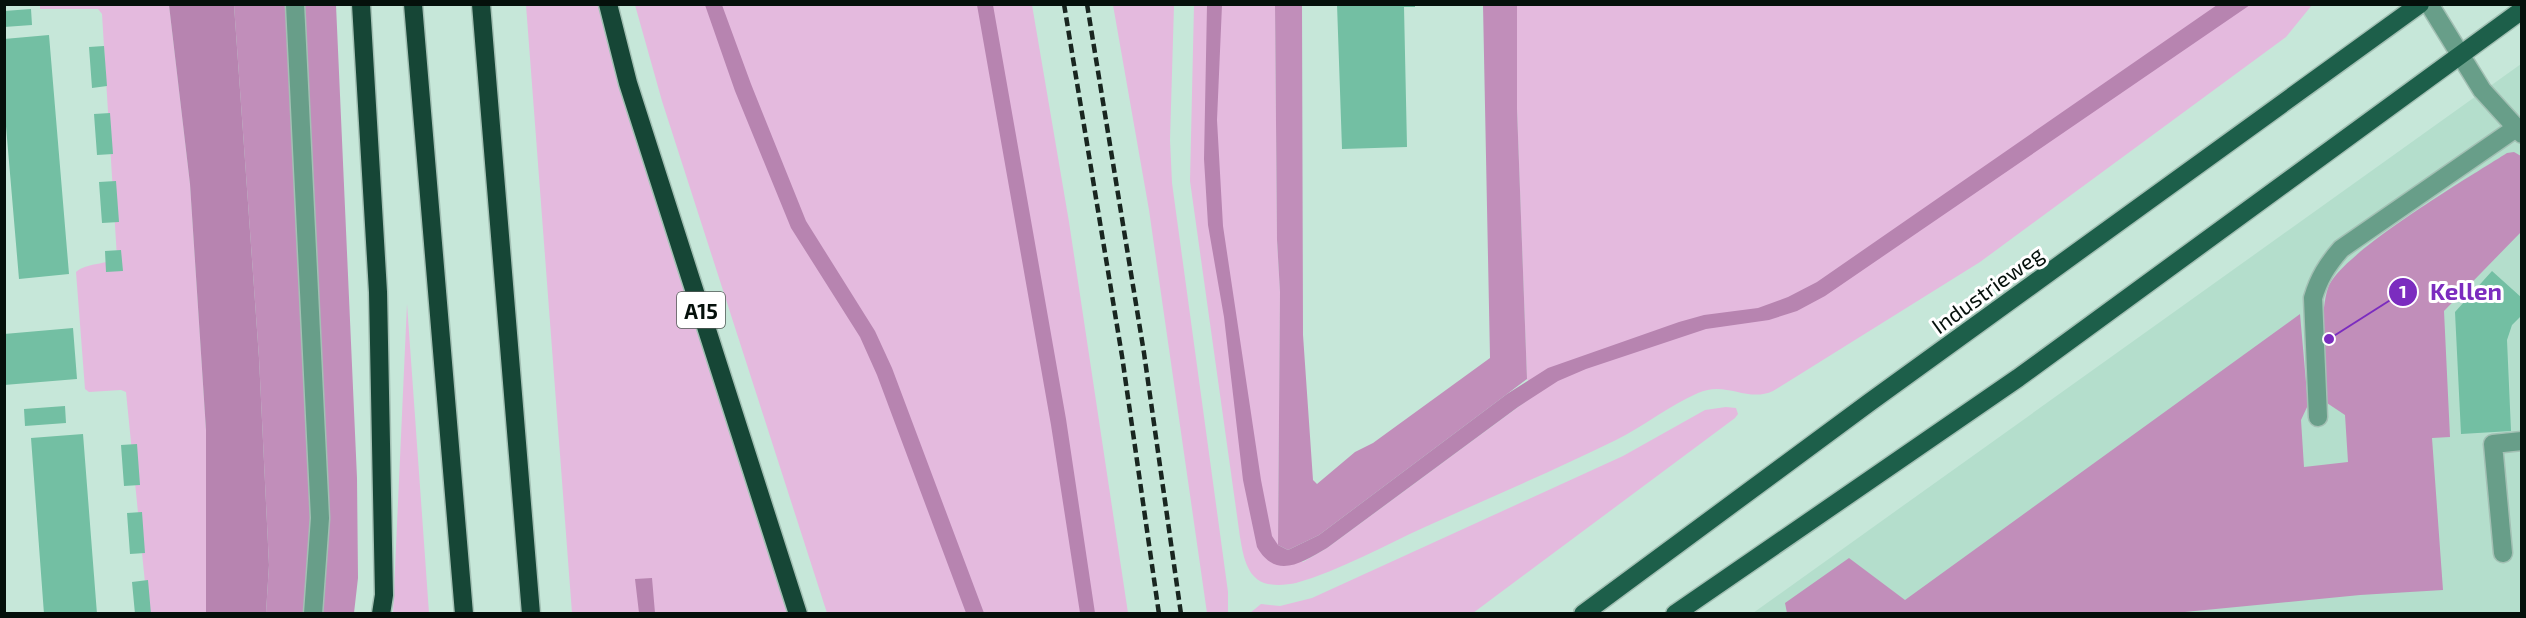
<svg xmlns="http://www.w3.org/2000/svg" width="2526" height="618" font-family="'Exo 2',sans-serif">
<rect width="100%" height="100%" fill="#c6e7d9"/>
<path fill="#b4decc" d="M 2521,64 L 2521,613 L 1753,613 Z"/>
<path fill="#e4bade" d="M 40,5 L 169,5 L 190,184 L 206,430 L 206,613 L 148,613 L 126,392 L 121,390 L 89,392 L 85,389 L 76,272 C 86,263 104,265 117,258 L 102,14 L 98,9 L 40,9 Z
M 526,5 L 600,5 L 789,613 L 572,613 Z
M 635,5 L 1032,5 L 1069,222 L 1128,613 L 827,613 L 662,101 Z
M 1113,5 L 1174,5 L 1170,140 L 1172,183 L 1228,592 L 1228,613 L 1207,613 L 1149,210 Z
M 1194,5 L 1275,5 L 1277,240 L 1280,292 L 1278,545 L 1303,562 L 1327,548 L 1536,394 L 1527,379 L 1517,109 L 1517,5 L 2312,5 L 2286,37 L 1980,262 L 1773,391 C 1747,403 1726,380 1698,393 C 1670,405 1644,426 1616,440 C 1553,471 1489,498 1425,527 C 1383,546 1341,570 1296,583 C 1287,585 1273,586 1264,583 C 1246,576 1243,554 1240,537 L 1190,181 Z
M 407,304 L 429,613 L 393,613 Z
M 1726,407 L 1736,408 L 1738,414 L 1735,418 L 1473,613 L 1250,613 L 1261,604 L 1280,606 L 1312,598 L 1623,456 L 1705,410 Z"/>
<path fill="#c18eba" d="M 234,5 L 336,5 L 357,478 L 358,578 L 354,613 L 266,613 L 269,565 L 259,358 Z
M 1275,5 L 1302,5 L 1303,335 L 1313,480 L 1317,484 L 1355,452 L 1373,443 L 1490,358 L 1483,5 L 1517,5 L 1517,109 L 1527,379 L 1319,535 L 1288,550 L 1278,545 L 1280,292 L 1277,240 Z
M 2514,152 L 2521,156 L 2521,232 L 2444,311 L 2450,437 L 2432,438 L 2443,590 L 2360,595 L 2164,614 L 1787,613 L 1785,603 L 1849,558 L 1905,600 L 2300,314 L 2308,405 L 2301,420 L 2304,467 L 2348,462 L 2345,415 L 2327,403 C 2326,370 2318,318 2328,288 C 2339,254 2471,176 2507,153 Z"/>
<path fill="#b784b0" d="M 169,5 L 234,5 L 259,358 L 269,565 L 266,613 L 206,613 L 206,430 L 190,184 Z
M 705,5 L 722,5 L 751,84 L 806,221 L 875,331 L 892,368 L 984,613 L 966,613 L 877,375 L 860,337 L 791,228 L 735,91 Z
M 977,5 L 993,5 L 1066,419 L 1095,613 L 1080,613 L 1051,425 Z
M 1207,5 L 1222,5 L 1217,120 L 1223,226 L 1261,480 L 1272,536 L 1278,545 L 1288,550 L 1319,535 L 1507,394 L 1548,368 L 1679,322 L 1704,315 L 1758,308 L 1788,297 L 1817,282 L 2217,5 L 2250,5 L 1825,296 L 1797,311 L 1769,320 L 1706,329 L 1586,369 L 1558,381 L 1518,407 L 1327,548 C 1301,563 1276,580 1257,547 L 1243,480 L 1224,317 L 1208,225 L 1204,159 Z
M 652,578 L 655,613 L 639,613 L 635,579 Z"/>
<path fill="#73bfa3" d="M 1337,4 L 1415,4 L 1415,7 L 1404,7 L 1407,147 L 1342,149 Z
M 31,9 L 32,25 L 4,27 L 4,11 Z
M 49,35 L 69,274 L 19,279 L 4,103 L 4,39 Z
M 104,46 L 107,86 L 92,88 L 89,47 Z
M 110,113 L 113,154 L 97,155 L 94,114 Z
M 116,181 L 119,222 L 102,223 L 99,182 Z
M 121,250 L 123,271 L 106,272 L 105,251 Z
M 2492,271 L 2522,298 L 2522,315 L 2512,325 L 2507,340 L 2511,431 L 2461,434 L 2455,312 Z
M 73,328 L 77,379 L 4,385 L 4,334 Z
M 65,406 L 66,423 L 25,426 L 24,409 Z
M 83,434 L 97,614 L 44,614 L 31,438 Z
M 137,444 L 140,485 L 124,486 L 121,445 Z
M 142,512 L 145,553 L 130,554 L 127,513 Z
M 148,580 L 151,614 L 135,614 L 132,582 Z"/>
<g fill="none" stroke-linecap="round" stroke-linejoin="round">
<g stroke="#a3c0b4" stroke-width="21">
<path id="minor" d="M 295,4 L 320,518 L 313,614
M 2429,4 L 2482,90 L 2522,134
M 2318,417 L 2313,298 C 2319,278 2327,265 2341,249 L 2516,128
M 2503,553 L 2493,444 L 2522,441"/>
</g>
<g stroke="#a3c0b4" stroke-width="21">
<path id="major" d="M 1583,614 L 1870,402 L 2420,4
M 1675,614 L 2018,378 L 2522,10"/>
</g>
<g stroke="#a3c0b4" stroke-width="21">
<path id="highway" d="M 361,4 L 378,292 L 384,595 L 381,614
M 413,4 L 464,614
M 481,4 L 531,614
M 608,4 L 628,83 L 798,614"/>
</g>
<use href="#minor" stroke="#689e89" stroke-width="18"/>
<use href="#major" stroke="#1d5f4a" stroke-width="18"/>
<use href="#highway" stroke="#164636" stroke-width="18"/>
<path stroke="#192620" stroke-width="4.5" stroke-dasharray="9 4.5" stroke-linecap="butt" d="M 1064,4 L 1122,356 L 1159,614
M 1087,4 L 1144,353 L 1181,614"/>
</g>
<g text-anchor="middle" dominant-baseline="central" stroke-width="6" stroke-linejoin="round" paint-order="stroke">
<rect fill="#fff" stroke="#505854" stroke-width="1.5" x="677" y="292" width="48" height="36" rx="4.5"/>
<g font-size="21" font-weight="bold" fill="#05100b">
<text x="701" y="310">A15</text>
</g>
<g font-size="22" fill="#05100b" stroke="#fff">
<text transform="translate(1987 289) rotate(-36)">Industrieweg</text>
</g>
</g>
<path fill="none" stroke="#7b2cbf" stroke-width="2" d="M2329 339L2403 292"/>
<g fill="#7b2cbf" stroke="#fff" stroke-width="2">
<circle cx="2329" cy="339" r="6"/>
<circle cx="2403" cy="292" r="15"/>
</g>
<g font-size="18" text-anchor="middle" font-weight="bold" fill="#fff">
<text x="2403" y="298">1</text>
</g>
<g font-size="24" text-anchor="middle" font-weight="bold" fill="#7b2cbf" stroke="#fff" stroke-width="6" stroke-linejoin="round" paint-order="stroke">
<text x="2466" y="300">Kellen</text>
</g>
<rect width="2526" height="618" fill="none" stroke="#05100b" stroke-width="12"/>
</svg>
